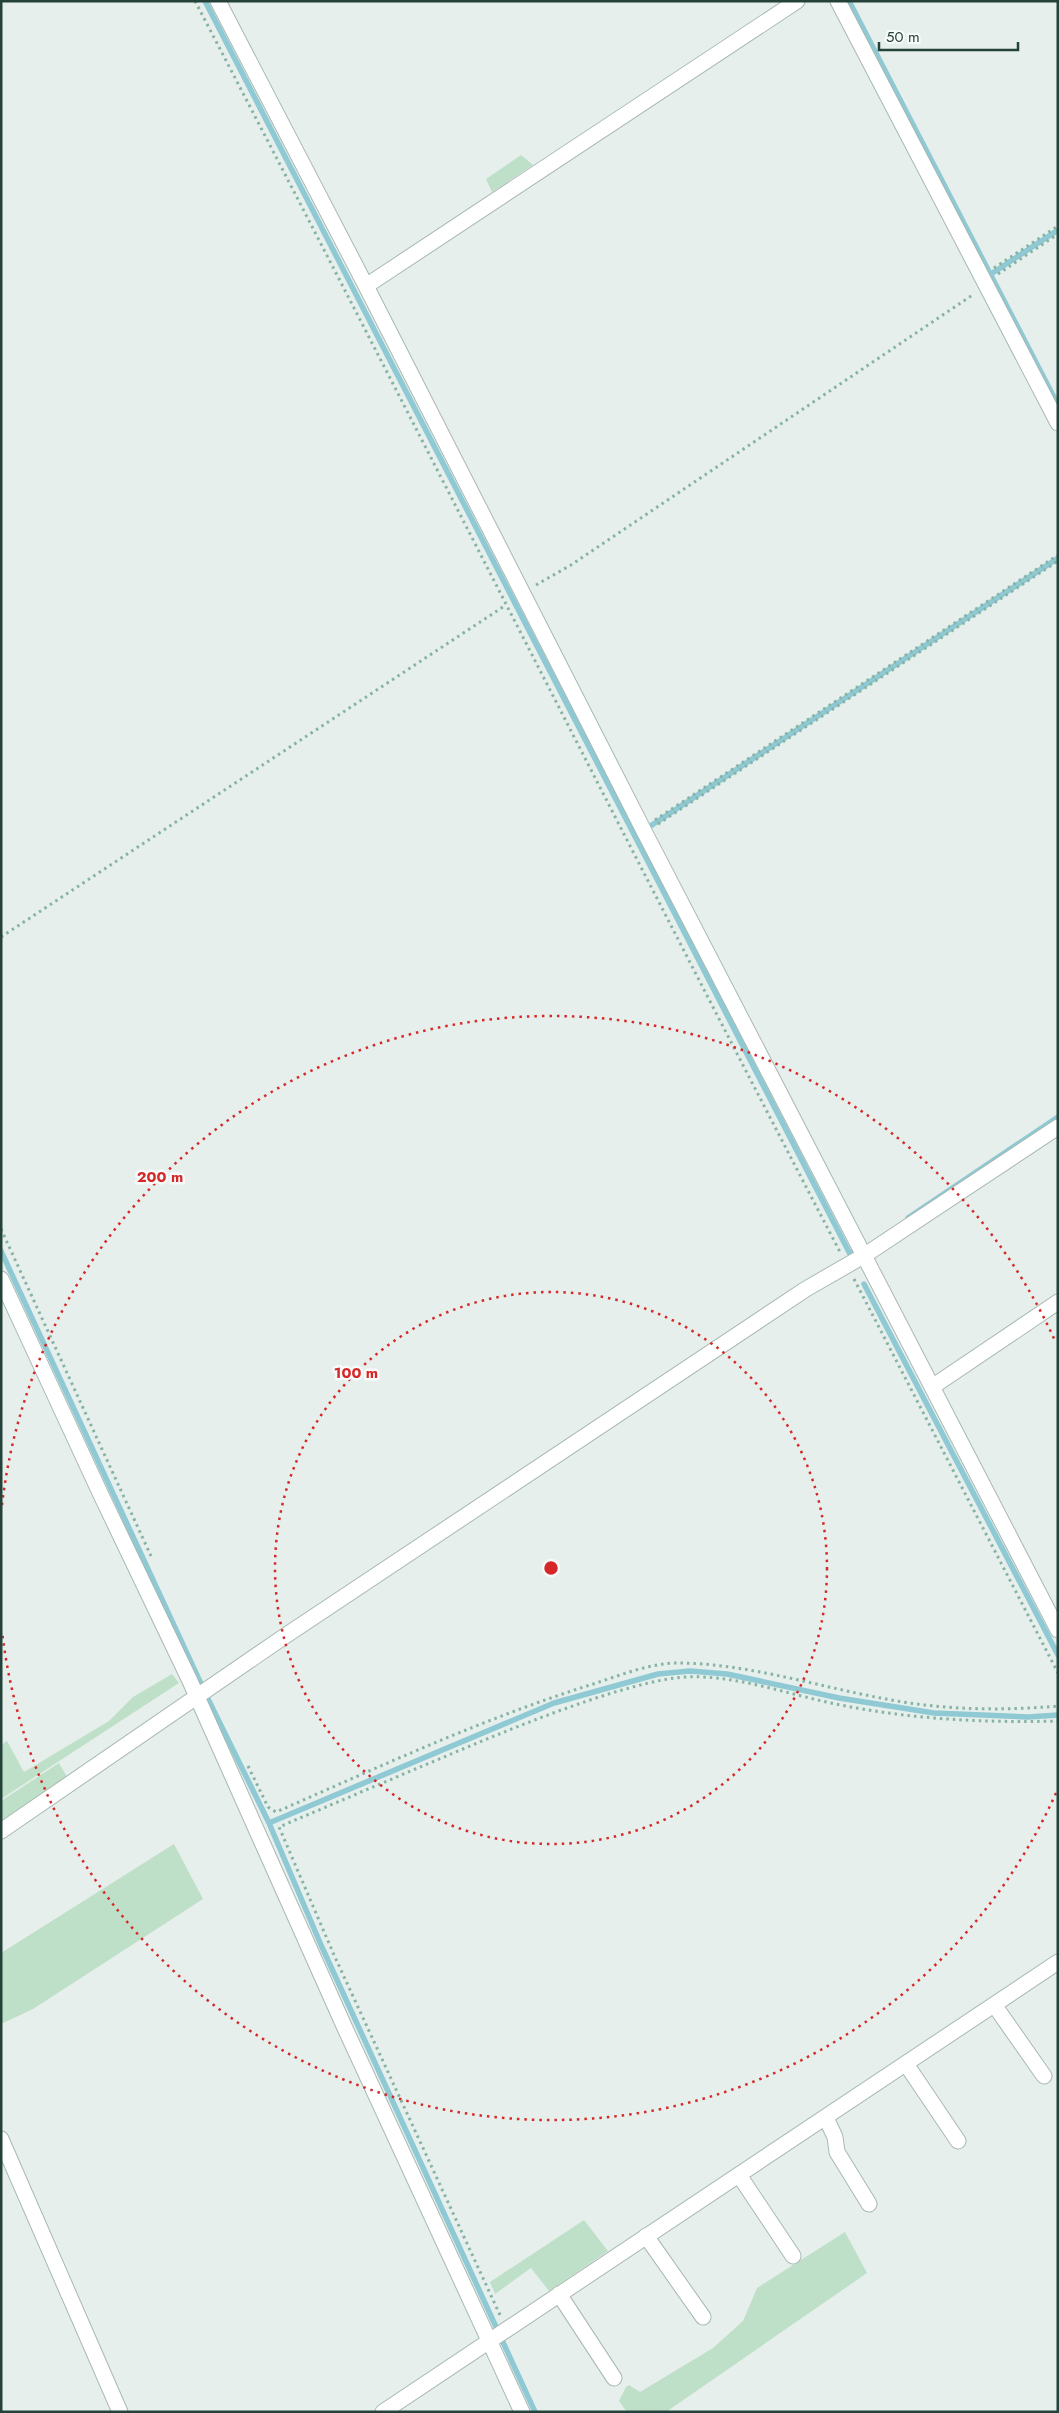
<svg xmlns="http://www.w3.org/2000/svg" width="1059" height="2413" font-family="Jost,sans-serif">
<rect width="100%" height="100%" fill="#e6efeb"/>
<path fill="#bfe0c8" d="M 521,155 L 533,165 L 492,192 L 486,179 Z
M 172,1674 L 179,1683 L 1,1799 L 1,1745 L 7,1741 L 24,1772 L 109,1721 L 133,1697 Z
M 59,1763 L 67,1777 L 1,1822 L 1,1801 Z
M 174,1844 L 203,1899 L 33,2009 L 1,2024 L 1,1953 Z
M 584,2220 L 608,2251 L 549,2291 L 531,2268 L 495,2294 L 490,2282 Z
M 845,2232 L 867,2273 L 666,2412 L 627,2412 L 619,2401 L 626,2387 L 629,2385 L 640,2392 L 713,2348 L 743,2321 L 757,2288 Z"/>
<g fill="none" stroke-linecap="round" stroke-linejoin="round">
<path stroke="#8ec9d4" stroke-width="5.5" d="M 205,1 L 850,1254 L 854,1251
M 849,1 L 1058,405
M 991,274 L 1058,230
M 649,827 L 1058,558
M 908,1218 L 1058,1117
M 1,1251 L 208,1699 L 269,1823 L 321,1945 L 535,2412
M 864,1284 L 1058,1655
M 269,1823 L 554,1703 L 658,1674 L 690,1671 L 727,1674 L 839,1698 L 934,1713 L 1028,1717 L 1058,1715"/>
<g stroke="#a8b8b2" stroke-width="17">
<path id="street" d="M 218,1 L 366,286 L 645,833 L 1058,1630
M 838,1 L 1058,423
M 366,286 L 797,1
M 1,1279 L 101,1495 L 190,1681 L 344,2026 L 522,2412
M 932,1387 L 1058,1302
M 1,1831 L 285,1636 L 806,1289 L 865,1255 L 1058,1127
M 995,2006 L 1044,2076
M 906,2064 L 958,2141
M 826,2118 L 835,2137 L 837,2152 L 869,2204
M 1,2139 L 120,2412
M 739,2175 L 793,2256
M 646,2236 L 703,2317
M 559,2294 L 614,2378
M 383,2412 L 1058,1962"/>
</g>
<path stroke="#86b3a5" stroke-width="3" stroke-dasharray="2.5 4" stroke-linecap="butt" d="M 195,1 C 412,417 623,836 840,1252
M 994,268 L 1058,226
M 998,274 L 1058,234
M 536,585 L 571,565 L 974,294
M 655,820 L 1058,555
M 658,824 L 1058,561
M 1,937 L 506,605
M 1,1229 L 151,1556
M 854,1279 L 1058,1673
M 248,1766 L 268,1807 L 276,1812 C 379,1767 482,1719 590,1685 C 619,1676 651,1662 681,1663 C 749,1664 820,1687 886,1699 C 942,1710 1002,1711 1058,1706
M 500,2315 L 334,1955 L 279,1827 C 340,1801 401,1775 463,1749 C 513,1728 563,1708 615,1692 C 644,1684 673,1675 703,1677 C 746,1679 789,1694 831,1703 C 906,1719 981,1723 1058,1721"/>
<use href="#street" stroke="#fff" stroke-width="15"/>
</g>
<g fill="none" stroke="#d62828" stroke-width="2.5" stroke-dasharray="2.5 5">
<circle cx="551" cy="1568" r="276"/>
<path d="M1056 1793A553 553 0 0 1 2 1631M2 1505A553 553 0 0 1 1056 1343"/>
</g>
<circle cx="551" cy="1568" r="8" fill="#d62828" stroke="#f7fbf9" stroke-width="2.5"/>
<g font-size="15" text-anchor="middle" font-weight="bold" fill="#d62828" stroke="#f7fbf9" stroke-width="5" stroke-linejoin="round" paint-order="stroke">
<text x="160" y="1182">200 m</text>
<text x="356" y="1378">100 m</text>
</g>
<rect width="1059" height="2413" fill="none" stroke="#24423a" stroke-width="5"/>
<path d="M879 42v8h139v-8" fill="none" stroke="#24423a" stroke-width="2.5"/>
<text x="886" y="42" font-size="15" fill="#24423a" stroke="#f7fbf9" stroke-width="4" paint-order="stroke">50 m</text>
</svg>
